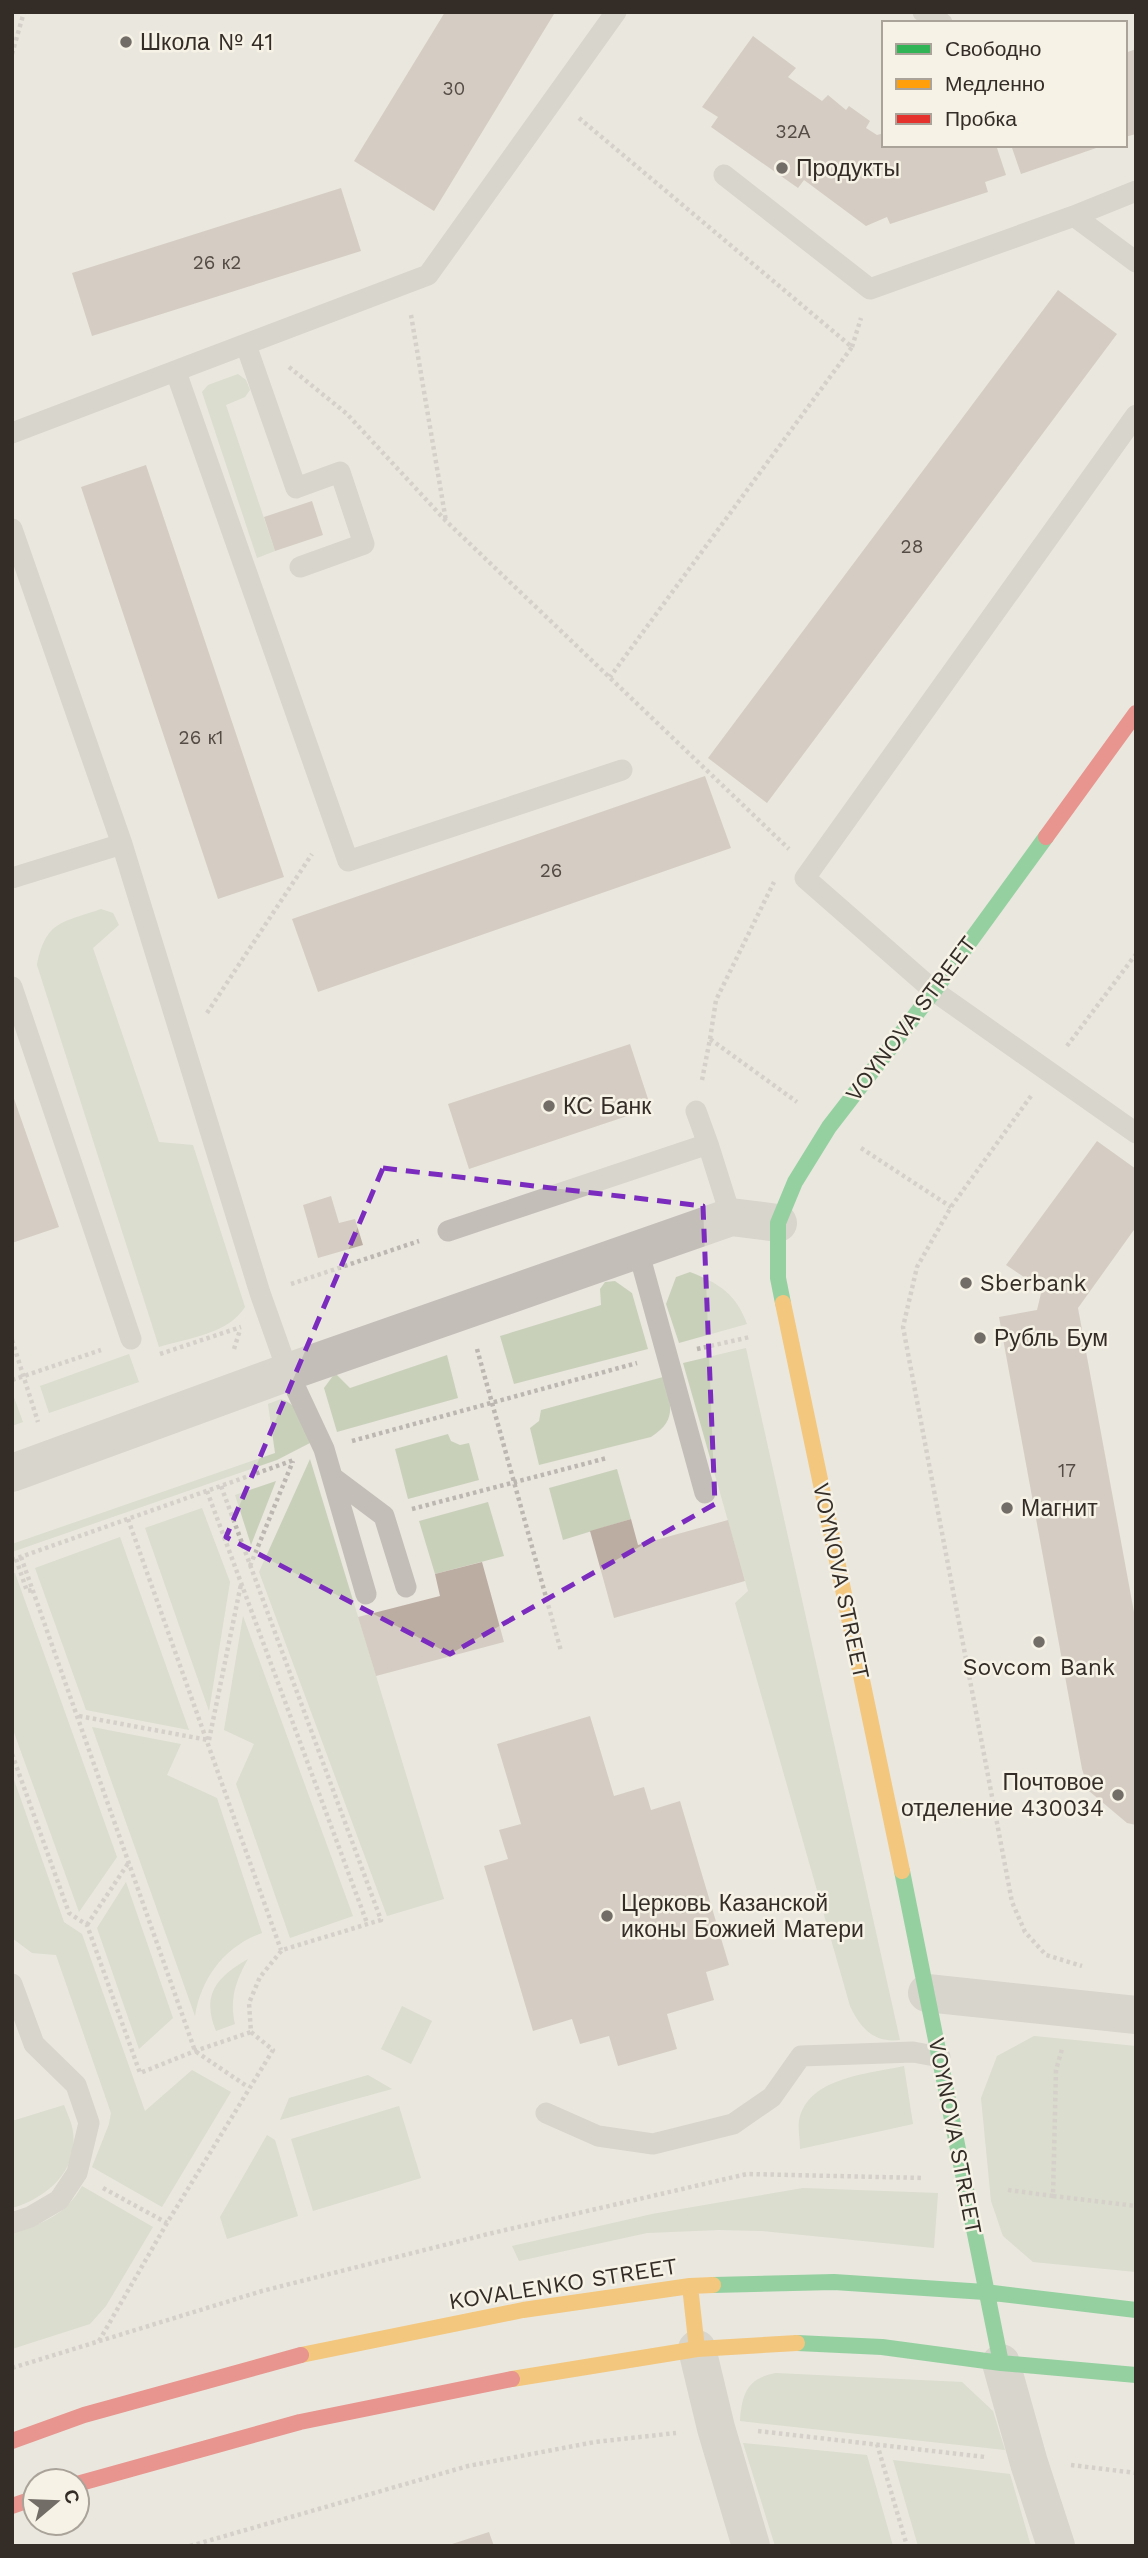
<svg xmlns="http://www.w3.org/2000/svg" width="1148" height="2558" font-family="'Work Sans',sans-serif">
<rect width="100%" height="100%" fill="#eae7df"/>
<path fill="#c9d0ba" d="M 238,374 L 246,380 L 250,390 L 245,397 L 226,405 L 275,551 L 257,558 L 202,392 L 208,385 Z
M 101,909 L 113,913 L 119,925 L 93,948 L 159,1142 L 193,1145 L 245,1307 C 228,1334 188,1338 159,1347 L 37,965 C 46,920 62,923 101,909 Z
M 690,1272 C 719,1283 737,1295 747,1324 L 679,1343 L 666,1304 L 676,1277 Z
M 615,1281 L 632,1293 L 648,1349 L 514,1384 L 500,1336 L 601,1305 L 600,1289 L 605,1282 Z
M 746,1348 L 900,2040 C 874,2043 861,2029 850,2006 L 735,1603 L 748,1591 L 683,1363 Z
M 129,1354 L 139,1382 L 49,1413 L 40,1386 Z
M 447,1355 L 458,1398 L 337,1432 L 324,1388 L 335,1373 L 350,1388 Z
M 663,1377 C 671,1404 678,1420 651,1437 L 539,1465 L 530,1428 L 539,1421 L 541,1410 Z
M 12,1392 L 23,1422 L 12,1426 Z
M 281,1399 C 301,1405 303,1425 310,1443 L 277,1460 L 12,1552 L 12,1544 L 275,1453 L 268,1404 Z
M 448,1434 L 451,1441 L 460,1445 L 469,1443 L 479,1480 L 408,1499 L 395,1449 Z
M 310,1459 L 444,1899 L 387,1916 L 259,1572 Z
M 617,1469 L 631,1519 L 563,1540 L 549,1488 Z
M 276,1481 L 251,1545 L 235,1495 Z
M 488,1502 L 504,1556 L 435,1574 L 419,1521 Z
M 202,1508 L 230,1582 L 209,1711 L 145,1528 Z
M 120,1537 L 189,1730 L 86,1710 L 35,1568 Z
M 15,1573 L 117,1857 L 79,1912 L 12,1727 L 12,1574 Z
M 243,1616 L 353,1916 L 290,1938 L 236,1784 L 254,1744 L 224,1730 Z
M 92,1727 L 181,1744 L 167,1775 L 217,1798 L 262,1933 C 225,1946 201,1978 195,2016 Z
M 12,1774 L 64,1922 L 82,1934 L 145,2111 L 192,2070 L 231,2092 L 162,2207 L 92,2167 L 109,2124 L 111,2113 L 56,1955 L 32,1953 L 12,1938 Z
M 126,1882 L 173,2018 L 139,2049 L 97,1928 Z
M 248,1959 C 236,1980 229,1999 235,2024 L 216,2031 C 201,1994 217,1977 248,1959 Z
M 402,2006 L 432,2021 L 411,2064 L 381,2049 Z
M 1034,2036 L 1136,2046 L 1136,2272 L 1033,2262 L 1003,2236 L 991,2201 L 981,2098 L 997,2056 Z
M 904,2066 L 913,2124 L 800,2149 C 800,2140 798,2130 799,2121 C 807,2077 869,2074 904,2066 Z
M 368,2075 L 392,2089 L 280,2120 L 289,2098 Z
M 64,2105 C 67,2113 72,2123 73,2132 C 78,2172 46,2198 12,2208 L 12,2121 Z
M 399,2106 L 421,2178 L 313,2211 L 291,2139 Z
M 267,2135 L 275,2140 L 298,2216 L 227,2239 L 220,2217 Z
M 82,2186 L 153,2227 L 106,2306 L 90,2324 L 12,2349 L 12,2233 C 43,2223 65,2216 82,2186 Z
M 803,2188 L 938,2193 L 934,2248 L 762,2231 L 719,2230 L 647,2233 L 519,2261 L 512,2246 L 652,2214 Z
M 776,2373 L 962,2382 L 993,2411 L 1005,2450 L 740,2421 C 742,2394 747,2378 776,2373 Z
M 743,2443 L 867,2455 L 893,2546 L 775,2546 Z
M 893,2460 L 1010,2474 L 1031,2546 L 918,2546 Z"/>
<path fill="#bcada2" d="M 445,12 L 550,12 L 554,14 L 434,211 L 354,161 Z
M 753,36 L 796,68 L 788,77 L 822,101 L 828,95 L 846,110 L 849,106 L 870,121 L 866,128 L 877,135 L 884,133 L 884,145 L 996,145 L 1006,175 L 985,182 L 988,192 L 890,224 L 887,217 L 866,226 L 804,180 L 798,188 L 711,127 L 718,117 L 702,107 Z
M 1136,49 L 1136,134 L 1125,137 L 1125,53 Z
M 1011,145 L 1102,145 L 1102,146 L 1021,174 Z
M 341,188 L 361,251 L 92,336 L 72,273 Z
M 1058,290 L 1117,334 L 767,803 L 708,758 Z
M 146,465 L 284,877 L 218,899 L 81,487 Z
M 312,501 L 323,535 L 275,551 L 264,517 Z
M 705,776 L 731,848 L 318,992 L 292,919 Z
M 630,1044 L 651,1108 L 469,1169 L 448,1104 Z
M 12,1093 L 59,1227 L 12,1243 Z
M 1097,1141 L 1136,1169 L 1136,1227 L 1078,1308 L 1136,1623 L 1136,1825 L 1127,1823 L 1089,1791 L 1082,1769 L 999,1317 L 1037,1310 L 1042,1289 L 1006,1265 Z
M 331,1196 L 339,1223 L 355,1219 L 363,1245 L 318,1258 L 303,1205 Z
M 631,1519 L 638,1545 L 728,1520 L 745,1581 L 614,1618 L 590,1531 Z
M 482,1562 L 504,1642 L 376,1676 L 358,1617 L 440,1596 L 435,1574 Z
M 590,1716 L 614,1796 L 644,1787 L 651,1810 L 680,1801 L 729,1965 L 706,1972 L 714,2000 L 667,2014 L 677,2049 L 618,2066 L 609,2036 L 580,2044 L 572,2019 L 533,2031 L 484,1866 L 508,1859 L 499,1830 L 521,1824 L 497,1744 Z
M 489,2532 L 494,2546 L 449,2546 L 449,2545 Z"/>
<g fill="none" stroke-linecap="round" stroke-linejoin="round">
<path stroke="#bcb7b1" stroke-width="4.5" stroke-dasharray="3.5 3.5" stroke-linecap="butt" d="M 12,54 L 24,12
M 579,118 L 852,347 L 610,677
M 411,315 L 446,521
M 852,347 L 861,318
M 289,367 L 347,414 L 446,521 L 789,849
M 207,1013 L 312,854
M 710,1039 L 716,1000 L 774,882
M 1067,1046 L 1136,954
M 702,1080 L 710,1039 L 797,1102
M 1031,1096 L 951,1207 L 917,1267 L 903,1327 L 1012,1902 L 1025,1932 L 1046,1955 L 1082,1966
M 861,1148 L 951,1207
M 291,1284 L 419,1241
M 12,1340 L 38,1422
M 234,1349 L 240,1330
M 477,1349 L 561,1651
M 697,1349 L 750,1337
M 160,1354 L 241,1327
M 12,1380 L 101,1350
M 352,1441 L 637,1363
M 207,1491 L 367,1923
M 412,1509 L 607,1458
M 128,1519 L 281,1950
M 21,1557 L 195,2051 L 248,2087
M 16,1559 L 27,1591 L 34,1590
M 12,1560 L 294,1460
M 250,1566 L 293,1461
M 79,1716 L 208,1740
M 209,1740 L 241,1584
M 12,1754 L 69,1913 L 87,1925 L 140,2073 L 195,2051 L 251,2032
M 87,1925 L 129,1862
M 103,2188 L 167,2223
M 1008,2190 L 1053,2196 L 1056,2070 L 1062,2049
M 1053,2196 L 1136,2206
M 99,2341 L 167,2223 L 273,2050 L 251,2032 L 249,2003 L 260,1977 L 282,1950 L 381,1920 L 221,1486
M 12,2368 L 262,2291 L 488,2234 L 747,2174 L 924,2178
M 758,2431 L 985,2457
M 877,2444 L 907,2546
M 1071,2465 L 1136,2473
M 190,2546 L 468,2466 L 595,2442 L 676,2433"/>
<path stroke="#c3beb8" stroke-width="21" d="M 923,12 L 942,23
M 724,175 L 870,289 L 1074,216 L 1136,191
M 1074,216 L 1136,262
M 246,345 L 296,488 L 340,472 L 364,544 L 300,567
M 176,372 L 348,861 L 622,770
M 1136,415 L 805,878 L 934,991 L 1136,1133
M 12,433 L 428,275 L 616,12
M 12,529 L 122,844 L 260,1293 L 288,1372 L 324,1449 L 366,1594
M 12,878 L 122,844
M 12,987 L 131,1339
M 696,1111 L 708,1144
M 448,1231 L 708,1144 L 731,1217
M 638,1250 L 705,1493
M 332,1477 L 384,1516 L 406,1587
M 12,1984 L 34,2044 L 76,2085 L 89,2123 L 77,2173 L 59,2200 L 30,2217 L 12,2223
M 546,2113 L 598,2136 L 653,2144 L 733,2124 L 772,2097 L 801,2056 L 913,2052 L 940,2057"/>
<path stroke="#c3beb8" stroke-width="38" d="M 12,1473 L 288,1372 L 731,1217 L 778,1223
M 927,1993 L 1136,2015
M 697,2349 L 716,2428 L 751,2546
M 1001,2363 L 1029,2463 L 1056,2546"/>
<path stroke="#30b455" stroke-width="16" d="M 783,1303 L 778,1278 L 778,1223 L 795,1182 L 829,1127 L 934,991 L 1046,837
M 902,1871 L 1001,2363
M 713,2285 L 834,2282 L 985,2292 L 1136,2310
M 797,2343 L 882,2347 L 1001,2363 L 1136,2375"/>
<path stroke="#ff9f0a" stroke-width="16" d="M 783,1303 L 902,1871
M 690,2286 L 697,2349
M 301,2355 L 523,2310 L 690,2286 L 713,2285
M 512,2379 L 697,2349 L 797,2343"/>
<path stroke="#e5322d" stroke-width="16" d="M 1046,837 L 1136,713
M 12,2441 L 84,2415 L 301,2355
M 77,2484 L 300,2422 L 512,2379
M 12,2506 L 35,2498"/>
</g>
<path d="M0 0H1148V2558H0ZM 383,1168 L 703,1206 L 715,1504 L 450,1654 L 226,1537 Z" fill="#eae7df" fill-opacity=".55" fill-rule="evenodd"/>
<path fill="none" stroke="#7b2cbf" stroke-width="5" stroke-dasharray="14 9" stroke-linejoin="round" d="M 383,1168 L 703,1206 L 715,1504 L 450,1654 L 226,1537 Z"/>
<g fill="#736d67" stroke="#f7f2e6" stroke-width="2.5">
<circle cx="126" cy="42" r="7"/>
<circle cx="782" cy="168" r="7"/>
<circle cx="549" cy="1106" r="7"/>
<circle cx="966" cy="1283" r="7"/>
<circle cx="980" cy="1338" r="7"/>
<circle cx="1007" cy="1508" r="7"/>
<circle cx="1039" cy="1642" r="7"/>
<circle cx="1118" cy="1795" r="7"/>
<circle cx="607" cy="1916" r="7"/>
</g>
<g text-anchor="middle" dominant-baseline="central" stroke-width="5" stroke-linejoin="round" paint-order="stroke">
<g font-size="19" fill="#554c46">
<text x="454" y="88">30</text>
<text x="793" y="131">32А</text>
<text x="217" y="262">26 к2</text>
<text x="912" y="546">28</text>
<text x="201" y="737">26 к1</text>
<text x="551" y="870">26</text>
<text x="1067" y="1470">17</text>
</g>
<g font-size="23" fill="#332c27" stroke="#f7f2e6" text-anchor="start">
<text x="140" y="42">Школа № 41</text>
<text x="796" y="168">Продукты</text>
<text x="563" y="1106">КС Банк</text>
<text x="980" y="1283">Sberbank</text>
<text x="994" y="1338">Рубль Бум</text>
<text x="1021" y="1508">Магнит</text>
<text x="1039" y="1667" text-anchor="middle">Sovcom Bank</text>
<text x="1104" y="1782" text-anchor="end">Почтовое<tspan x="1104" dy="26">отделение 430034</tspan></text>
<text x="621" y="1903">Церковь Казанской<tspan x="621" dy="26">иконы Божией Матери</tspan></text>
</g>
<g font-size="23" fill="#332c27" stroke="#f7f2e6">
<text transform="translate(911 1019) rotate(-53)">VOYNOVA STREET</text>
<text transform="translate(841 1581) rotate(78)">VOYNOVA STREET</text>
<text transform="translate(955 2136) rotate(79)">VOYNOVA STREET</text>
<text transform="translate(563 2284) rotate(-9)">KOVALENKO STREET</text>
</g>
</g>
<rect width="1148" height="2558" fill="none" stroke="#332c27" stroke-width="28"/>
<rect x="882" y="21" width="245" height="126" fill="#f7f2e6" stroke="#a9a39a" stroke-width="2"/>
<rect x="896" y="44" width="35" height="10" fill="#30b455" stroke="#a9a39a" stroke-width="2"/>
<text x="945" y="56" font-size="21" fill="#332c27">Свободно</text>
<rect x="896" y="79" width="35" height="10" fill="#ff9f0a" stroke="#a9a39a" stroke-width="2"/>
<text x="945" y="91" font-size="21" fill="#332c27">Медленно</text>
<rect x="896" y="114" width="35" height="10" fill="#e5322d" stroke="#a9a39a" stroke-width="2"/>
<text x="945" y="126" font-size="21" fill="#332c27">Пробка</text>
<g transform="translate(56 2502) rotate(71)"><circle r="33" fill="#f7f2e6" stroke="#a9a39a" stroke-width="2"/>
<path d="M0-5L12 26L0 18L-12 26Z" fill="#736d67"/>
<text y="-10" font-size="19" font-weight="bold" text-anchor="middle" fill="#332c27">С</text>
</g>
</svg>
